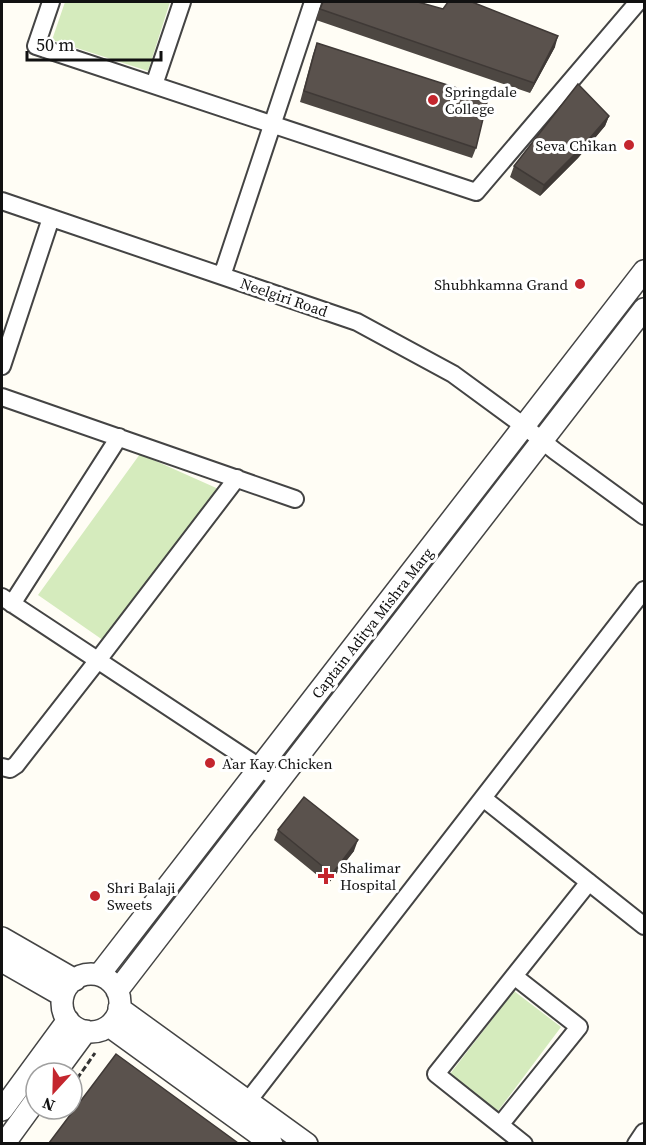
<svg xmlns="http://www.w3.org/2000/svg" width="646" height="1145" font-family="'Source Serif 4',serif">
<rect width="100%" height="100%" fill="#fffdf5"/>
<path fill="#d5ebbd" d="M 65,2 L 170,2 L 148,71 L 52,40 Z
M 140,454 L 232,495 L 110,645 L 38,595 Z
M 514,991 L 561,1027 L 498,1111 L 450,1074 Z"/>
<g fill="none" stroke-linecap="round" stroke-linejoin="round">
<g stroke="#444" stroke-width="20">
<path id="minor" d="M 51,2 L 36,46 L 476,192 L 638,2
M 154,85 L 182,2
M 2,201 L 357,322 L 453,374 L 524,426 L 555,451 L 644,516
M 222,276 L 313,2
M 2,366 L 51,218
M 2,397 L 295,499
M 2,597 L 279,780
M 12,604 L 119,437
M 2,767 L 10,769 L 16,765 L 98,660 L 237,478
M 483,798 L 644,926
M 248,1101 L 644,590
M 500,1125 L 579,1027 L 514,976
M 524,1144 L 436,1074 L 589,882
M 636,1144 L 644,1132"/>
</g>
<g stroke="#444" stroke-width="24">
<path id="tertiary" d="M 2,938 L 75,980
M 2,961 L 63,996
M62 1003a29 29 0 1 1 58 0a29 29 0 1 1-58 0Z
M 99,975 L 644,271
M 117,991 L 214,865 L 644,309
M 119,1008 L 307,1144
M 109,1026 L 272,1144
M 55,1073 L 86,1031
M 2,1110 L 68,1020
M 4,1144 L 36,1100"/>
</g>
<path stroke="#333" stroke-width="3" stroke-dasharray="6 3" stroke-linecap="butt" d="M 72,1086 L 95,1053"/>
<use href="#minor" stroke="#fff" stroke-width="16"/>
<use href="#tertiary" stroke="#fff" stroke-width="21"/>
</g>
<path fill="#4d4742" d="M 322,2 L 418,2 L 555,47 L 530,93 L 316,20 Z
M 317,43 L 476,148 L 472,158 L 300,102 L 313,54 Z
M 609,116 L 605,126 L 578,158 L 540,196 L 510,177 L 514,166 Z
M 278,830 L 354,851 L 328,884 L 274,840 Z"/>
<path fill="#3f3936" d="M 558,36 L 555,47 L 530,93 L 534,83 Z
M 609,116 L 605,126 L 578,158 L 540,196 L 544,185 Z
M 358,840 L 354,851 L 328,884 L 332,874 Z"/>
<path fill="#5a524d" stroke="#3f3936" stroke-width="1.5" d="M 323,2 L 418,2 L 443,9 L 448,2 L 472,2 L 558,36 L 534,83 L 320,9 Z
M 317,43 L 488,98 L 476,148 L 304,91 Z
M 578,84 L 609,116 L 582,147 L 544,185 L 514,166 Z
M 304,797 L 358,840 L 332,874 L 278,830 Z
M 116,1054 L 238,1143 L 49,1143 Z"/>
<g fill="#c4262e" stroke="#fff" stroke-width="2">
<circle cx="433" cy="100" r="6"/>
<circle cx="629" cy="145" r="6"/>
<circle cx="580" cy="284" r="6"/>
<circle cx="210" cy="763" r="6"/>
<path d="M323 867h6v6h6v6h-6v6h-6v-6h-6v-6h6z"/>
<circle cx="95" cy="896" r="6"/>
</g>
<g text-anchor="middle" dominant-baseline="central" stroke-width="6" stroke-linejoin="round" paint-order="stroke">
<g font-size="15" fill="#111" stroke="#fff" text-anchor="start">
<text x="445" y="91">Springdale<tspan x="445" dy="17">College</tspan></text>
<text x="617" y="145" text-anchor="end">Seva Chikan</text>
<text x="568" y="284" text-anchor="end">Shubhkamna Grand</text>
<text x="222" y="763">Aar Kay Chicken</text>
<text x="340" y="867">Shalimar<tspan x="340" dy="17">Hospital</tspan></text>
<text x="107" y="887">Shri Balaji<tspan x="107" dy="17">Sweets</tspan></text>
</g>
<g font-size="15" fill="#111" stroke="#fff">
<text transform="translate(284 297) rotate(19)">Neelgiri Road</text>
<text transform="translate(372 623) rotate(-52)">Captain Aditya Mishra Marg</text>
</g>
</g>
<rect width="646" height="1145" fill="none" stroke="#111111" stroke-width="6"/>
<g transform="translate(54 1091) rotate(202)"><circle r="28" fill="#ffffff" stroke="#a0a0a0" stroke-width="1.5"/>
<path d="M0-4.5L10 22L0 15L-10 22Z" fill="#c4262e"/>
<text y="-9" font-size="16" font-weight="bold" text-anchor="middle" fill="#111111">N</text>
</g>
<path d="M27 51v9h134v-9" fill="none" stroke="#111111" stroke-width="3"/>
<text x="36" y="51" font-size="18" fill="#111111" stroke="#ffffff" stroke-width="4.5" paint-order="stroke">50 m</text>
</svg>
